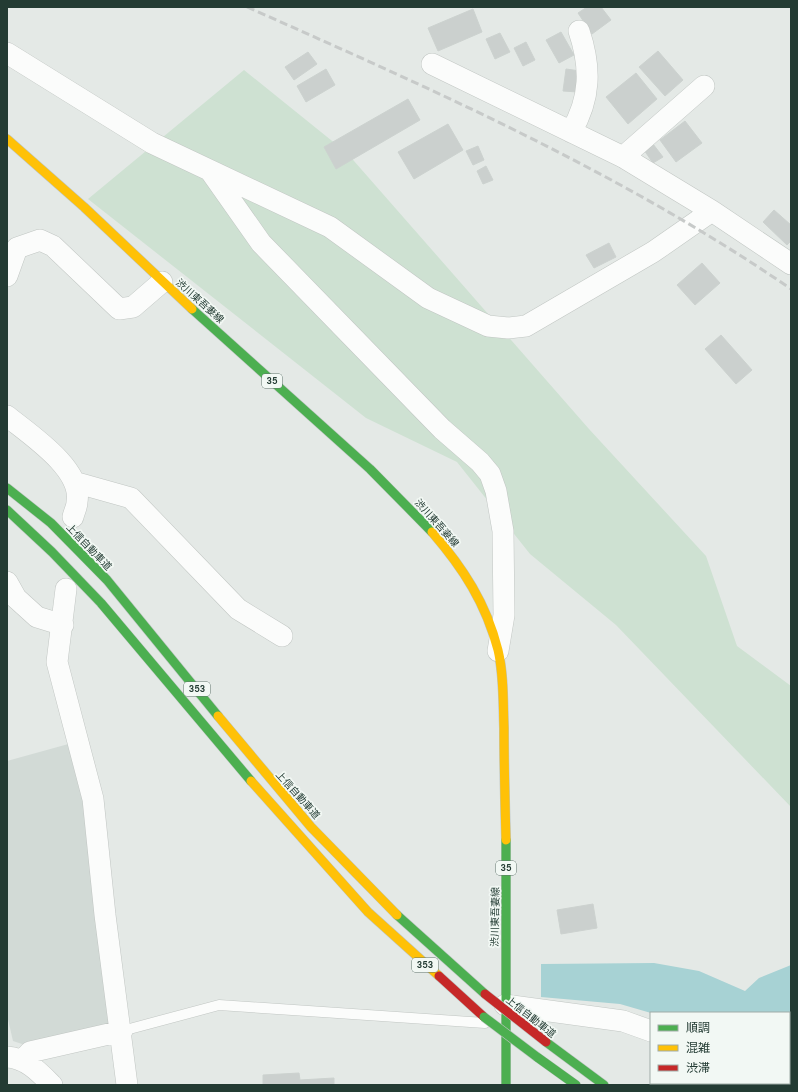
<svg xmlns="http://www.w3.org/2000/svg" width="798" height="1092" font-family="'DM Sans','Noto Sans JP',sans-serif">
<rect width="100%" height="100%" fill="#e4e9e6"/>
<path fill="#d2dad6" d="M 72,743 L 89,801 L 111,1027 L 25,1045 L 13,1041 L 7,1015 L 7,761 Z"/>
<path fill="#cee1d2" d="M 244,70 L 347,153 L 589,429 L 706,556 L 737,646 L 791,686 L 791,807 L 616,625 L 530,554 L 457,462 L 366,418 L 88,199 Z"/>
<path fill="#a7d2d4" d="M 654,963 L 699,971 L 745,991 L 759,978 L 791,965 L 791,1072 L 789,1071 L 789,1013 L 651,1013 L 620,1004 L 541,997 L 541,964 Z"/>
<path fill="#cbd0ce" stroke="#ccd2cf" d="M 587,7 L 601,7 L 611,20 L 592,34 L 578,13 Z
M 473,9 L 482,32 L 438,51 L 428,28 Z
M 561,32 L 574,55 L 559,63 L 546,40 Z
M 500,33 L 510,52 L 495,59 L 486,39 Z
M 526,42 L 535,60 L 523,66 L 514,48 Z
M 658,51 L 683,80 L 665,96 L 639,67 Z
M 308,52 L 317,64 L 294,80 L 285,67 Z
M 326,69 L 335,85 L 306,102 L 297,86 Z
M 566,69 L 580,71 L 578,92 L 563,91 Z
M 636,73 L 657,99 L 628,124 L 606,97 Z
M 408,99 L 420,120 L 336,169 L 324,147 Z
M 685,121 L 702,143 L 676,162 L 660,140 Z
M 448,124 L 463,150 L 414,179 L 398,152 Z
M 653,144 L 663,157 L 653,163 L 644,150 Z
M 478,146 L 484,160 L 473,165 L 466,151 Z
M 486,166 L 493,180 L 483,184 L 477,171 Z
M 774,210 L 791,225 L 791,241 L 787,245 L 763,222 Z
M 609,243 L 616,257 L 594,268 L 586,255 Z
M 702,263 L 720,283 L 695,305 L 677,285 Z
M 721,335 L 752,370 L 736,384 L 705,349 Z
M 593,904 L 597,928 L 561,934 L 557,910 Z
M 299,1073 L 300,1080 L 334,1078 L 334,1085 L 263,1085 L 263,1075 Z"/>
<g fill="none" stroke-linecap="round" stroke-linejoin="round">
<g stroke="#c1c6c3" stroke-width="11">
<path id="lane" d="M 122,1031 L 219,1005 L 485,1023"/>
</g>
<g stroke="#c1c6c3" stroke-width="22">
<path id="street" d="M 7,53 L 152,143 L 330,227 L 428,298 L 488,326 L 508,328 L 526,326 L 653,252 L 712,211
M 432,64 L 623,157 L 712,211 L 791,264
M 571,132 C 591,98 591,67 579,31
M 623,157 L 704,86
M 211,172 L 261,243 L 442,429 L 480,462 L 490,474 L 496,491 L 503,531 L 504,615 L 498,651
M 7,276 L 17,248 L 40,240 L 53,246 L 119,309 L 133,307 L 162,282
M 7,416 C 29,434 83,469 77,502 C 77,507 74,512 73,517
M 74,482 L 131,498 L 238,609 L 282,636
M 7,582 L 16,598 L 37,617 L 63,625
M 66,589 L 57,662 L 93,799 L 105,915 L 127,1085
M 505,1005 L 623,1021 L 651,1031
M 7,1057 C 26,1058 39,1072 52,1085
M 22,1061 L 30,1052 L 122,1031
M 736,1083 L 740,1085"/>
</g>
<g stroke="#bdc5c2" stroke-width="10">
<path id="fast" d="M 192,309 L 370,469 L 432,532
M 7,488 L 51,523 L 107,580 L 218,716
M 7,510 L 52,552 L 101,603 L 251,781
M 506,840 L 506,1085
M 397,915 L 485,994
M 546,1042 L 604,1085
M 537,1057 L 576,1085"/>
</g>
<g stroke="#bdc5c2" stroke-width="10">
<path id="slow" d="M 7,139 L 84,207 L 192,309
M 432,532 C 463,568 486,603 498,650 C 504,675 503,703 504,728 C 504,766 505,803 506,840
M 218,716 L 311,827 L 397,915
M 251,781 L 368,912 L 439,976"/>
</g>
<g stroke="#bdc5c2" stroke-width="10">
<path id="jam" d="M 439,976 L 484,1017"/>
</g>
<use href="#lane" stroke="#fbfcfb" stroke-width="10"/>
<use href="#street" stroke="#fbfcfb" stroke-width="21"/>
<use href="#fast" stroke="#4caf50" stroke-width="9"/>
<use href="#slow" stroke="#ffc107" stroke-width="9"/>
<use href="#jam" stroke="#c62828" stroke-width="9"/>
<path stroke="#c7cac9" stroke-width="3" stroke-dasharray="8 4" stroke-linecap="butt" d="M 247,7 C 434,90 622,173 791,289"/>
<g stroke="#bdc5c2" stroke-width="10" stroke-linecap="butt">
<path id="fast-bridge" d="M 484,1017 L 537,1057"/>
</g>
<g stroke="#bdc5c2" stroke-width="10" stroke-linecap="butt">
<path id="jam-bridge" d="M 485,994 L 546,1042"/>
</g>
<use href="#fast-bridge" stroke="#4caf50" stroke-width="9"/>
<use href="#jam-bridge" stroke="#c62828" stroke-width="9"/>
</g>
<g text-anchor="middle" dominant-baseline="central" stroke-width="3.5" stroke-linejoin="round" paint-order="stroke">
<g fill="#f2f8f4" stroke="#61746d" stroke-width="1">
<rect x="262" y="374" width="20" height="14" rx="3"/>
<rect x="184" y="682" width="26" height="14" rx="3"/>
<rect x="496" y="861" width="20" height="14" rx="3"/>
<rect x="412" y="958" width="26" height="14" rx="3"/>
</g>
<g font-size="9" font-weight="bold" fill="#233b33">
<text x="272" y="381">35</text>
<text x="197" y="689">353</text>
<text x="506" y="868">35</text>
<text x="425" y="965">353</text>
</g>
<g font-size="10" fill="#233b33" stroke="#f2f8f4">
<text transform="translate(200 301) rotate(42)">渋川東吾妻線</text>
<text transform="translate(437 523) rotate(48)">渋川東吾妻線</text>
<text transform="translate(89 547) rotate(46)">上信自動車道</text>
<text transform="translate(298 795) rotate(48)">上信自動車道</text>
<text transform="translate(495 917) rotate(-89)">渋川東吾妻線</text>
<text transform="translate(531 1017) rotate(38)">上信自動車道</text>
</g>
</g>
<rect width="798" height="1092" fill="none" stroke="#233b33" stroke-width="16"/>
<rect x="650" y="1012" width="140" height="72" fill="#f2f8f4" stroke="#9faca7"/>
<rect x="658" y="1025" width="20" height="6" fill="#4caf50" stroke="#9faca7"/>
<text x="686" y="1032" font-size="12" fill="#233b33">順調</text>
<rect x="658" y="1045" width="20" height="6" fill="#ffc107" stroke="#9faca7"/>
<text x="686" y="1052" font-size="12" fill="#233b33">混雑</text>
<rect x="658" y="1065" width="20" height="6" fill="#c62828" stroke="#9faca7"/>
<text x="686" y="1072" font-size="12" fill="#233b33">渋滞</text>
</svg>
